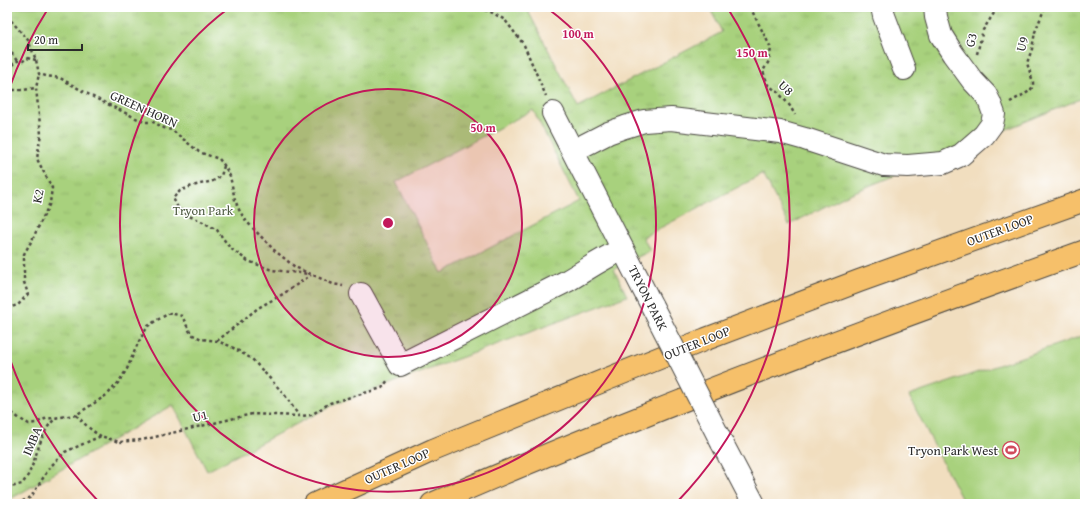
<svg xmlns="http://www.w3.org/2000/svg" width="1092" height="511" font-family="'Gentium Book Plus',serif">
<defs>
<pattern id="park-tufts" width="24" height="20" patternUnits="userSpaceOnUse"><rect width="24" height="20" fill="#a8d17d"/><path d="M3 7l-1-3M5 7V3M7 7l1-3M15 17l-1-3M17 17v-4M19 17l1-3" fill="none" stroke="#91b46c"/></pattern>
</defs>
<rect width="100%" height="100%" fill="#fff"/>
<filter id="ink" filterUnits="userSpaceOnUse"><feTurbulence type="fractalNoise" baseFrequency=".025" numOctaves="2"/><feDisplacementMap in="SourceGraphic" scale="8" xChannelSelector="R" yChannelSelector="G"/><feConvolveMatrix kernelMatrix="1 2 1 2 8 2 1 2 1" color-interpolation-filters="sRGB"/></filter>
<filter id="wash" filterUnits="userSpaceOnUse"><feTurbulence type="fractalNoise" baseFrequency=".012" numOctaves="4" result="noise"/><feDisplacementMap in="SourceGraphic" scale="16" xChannelSelector="R" yChannelSelector="G"/><feGaussianBlur stdDeviation="0.9" result="paint"/><feColorMatrix in="noise" values="0 0 0 0 0 0 0 0 0 0 0 0 0 0 0 0 0 1.4 0 .05"/><feComposite in="paint" operator="in"/></filter>
<g filter="url(#wash)">
<rect width="100%" height="100%" fill="#f1debf"/>
<path fill="url(#park-tufts)" stroke="#6a7e54" fill-rule="evenodd" d="M 7,7 L 526,7 L 578,107 L 722,32 L 709,7 L 1085,7 L 1085,97 L 847,195 L 789,225 L 763,174 L 643,237 L 650,251 L 614,269 L 627,296 L 331,406 L 207,471 L 173,405 L 7,501 ZM 533,110 L 579,201 L 442,273 L 396,182 Z"/>
<path fill="#a8d17d" stroke="#6a7e54" d="M 1085,335 L 1085,504 L 964,504 L 909,396 Z"/>
</g>
<g filter="url(#ink)">
<g fill="none" stroke-linecap="round" stroke-linejoin="round">
<g stroke="#494641" stroke-width="24">
<path id="minor" d="M 882,7 L 884,16 L 904,69
M 553,113 L 652,306
M 573,151 L 608,133 L 625,127 L 644,121 L 671,119 L 780,132 L 805,139 L 884,165 L 908,166 L 943,163 L 961,155 L 984,135 L 992,124 L 994,114 L 990,103 L 986,95 L 972,80 L 953,54 L 941,35 L 936,17 L 935,7
M 361,294 L 400,365 L 567,281 C 586,270 603,258 623,249
M 722,443 L 754,504"/>
</g>
<g stroke="#494641" stroke-width="24">
<path id="highway" d="M 315,504 L 433,450 L 706,339 L 859,281 L 1085,200
M 432,504 C 499,474 566,447 634,420 C 783,360 933,305 1085,251"/>
</g>
<path stroke="#494641" stroke-width="2.5" stroke-dasharray="3 3" stroke-linecap="butt" d="M 467,7 L 489,11 L 505,20 L 524,45 L 546,96
M 750,7 L 771,48 L 769,61 L 763,71 L 768,85 L 778,92 L 790,106 L 795,115
M 7,16 L 28,40 L 36,60 L 39,74 L 46,76 L 60,78 L 95,98 L 144,122 L 153,122 L 166,129 L 172,130 L 199,152 L 219,159 L 224,165 L 230,176 L 235,200 L 240,212 L 247,222 L 274,250 L 295,267 L 333,284 L 343,286
M 7,42 L 11,52 L 17,61
M 977,54 L 983,30 L 998,7
M 7,69 L 17,61 L 23,61 L 27,58 L 36,60
M 7,90 L 24,90 L 36,88
M 1010,102 L 1030,91 L 1033,86 L 1033,82 L 1027,63 L 1032,49 L 1035,32 L 1045,7
M 224,166 L 221,176 L 213,181 L 192,186 L 180,191 L 173,198 L 178,208 L 189,216 L 203,222 L 217,230 L 230,248 L 248,261 L 272,270 L 309,274
M 7,308 L 18,305 L 28,294 L 24,282 L 24,254 L 32,240 L 50,203 L 52,188 L 37,159 L 39,145 L 41,134 L 36,88 L 39,74
M 217,341 L 258,308 L 283,294 L 311,275
M 7,409 L 20,419 L 29,424 L 36,423 L 45,419 L 76,415 L 96,402 L 108,394 L 118,383 L 127,369 L 138,343 L 148,326 L 157,320 L 170,313 L 182,316 L 191,334 L 202,339 L 217,341 L 230,346 L 252,359 L 284,394 L 299,416
M 76,415 C 84,423 91,431 101,436
M 7,488 L 22,484 C 25,480 28,476 30,471 C 37,456 42,426 57,418
M 17,504 L 31,497 L 50,467 L 65,452 L 101,436 L 119,442 L 142,440 L 252,414 L 299,416 L 311,415 L 330,403 L 382,388 L 388,380"/>
<use href="#minor" stroke="#fff" stroke-width="22"/>
<use href="#highway" stroke="#f6c06b" stroke-width="22"/>
<g stroke="#494641" stroke-width="24" stroke-linecap="butt">
<path id="minor-bridge" d="M 652,306 L 722,443"/>
</g>
<use href="#minor-bridge" stroke="#fff" stroke-width="22"/>
</g>
</g>
<circle cx="388" cy="223" r="134" fill="#c2185b" fill-opacity=".12"/>
<g fill="none" stroke="#c2185b" stroke-width="2">
<circle cx="388" cy="223" r="134"/>
<path d="M547 8A268 268 0 1 1 229 8"/>
<path d="M99 502A402 402 0 0 1 8 354M8 92A402 402 0 0 1 49 7M727 7A402 402 0 0 1 677 502"/>
</g>
<defs>
<g id="stadium-ring" transform="scale(0.9)"><circle r="9.5" fill="#fff" stroke="#d1495b" stroke-width="1.5"/><path d="M0-5a6.5 5 0 1 0 0 10a6.5 5 0 1 0 0-10ZM-3.5-1.8h7v3.6h-7Z" fill="#d1495b"/></g>
</defs>
<g fill-rule="evenodd">
<use href="#stadium-ring" x="1011" y="450"/>
</g>
<g text-anchor="middle" dominant-baseline="central" stroke-width="3" stroke-linejoin="round" paint-order="stroke">
<g font-size="13" fill="#2b2b2b" stroke="#fff">
<text transform="translate(971 40) rotate(-77)">G3</text>
<text transform="translate(1022 44) rotate(-76)">U9</text>
<text transform="translate(786 88) rotate(44)">U8</text>
<text transform="translate(144 109) rotate(24)">GREEN HORN</text>
<text transform="translate(38 196) rotate(-79)">K2</text>
<text transform="translate(1000 230) rotate(-20)">OUTER LOOP</text>
<text transform="translate(648 298) rotate(63)">TRYON PARK</text>
<text transform="translate(697 343) rotate(-22)">OUTER LOOP</text>
<text transform="translate(200 416) rotate(-13)">U1</text>
<text transform="translate(32 441) rotate(-67)">IMBA</text>
<text transform="translate(397 466) rotate(-24)">OUTER LOOP</text>
</g>
<g font-size="13" fill="#505d44" stroke="#fff">
<text x="203" y="210">Tryon Park</text>
</g>
<g font-size="13" fill="#2b2b2b" stroke="#fff" text-anchor="end">
<text x="998" y="450">Tryon Park West</text>
</g>
</g>
<circle cx="388" cy="223" r="6" fill="#c2185b" stroke="#fff" stroke-width="2"/>
<g font-size="12" text-anchor="middle" font-weight="bold" fill="#c2185b" stroke="#fff" stroke-width="3" stroke-linejoin="round" paint-order="stroke">
<text x="578" y="38">100 m</text>
<text x="752" y="57">150 m</text>
<text x="483" y="132">50 m</text>
</g>
<rect width="1092" height="511" fill="none" stroke="#fff" stroke-width="24"/>
<path d="M28 44v6h54v-6" fill="none" stroke="#2b2b2b" stroke-width="2"/>
<text x="34" y="44" font-size="12" fill="#2b2b2b" stroke="#ffffff" stroke-width="3" paint-order="stroke">20 m</text>
</svg>
